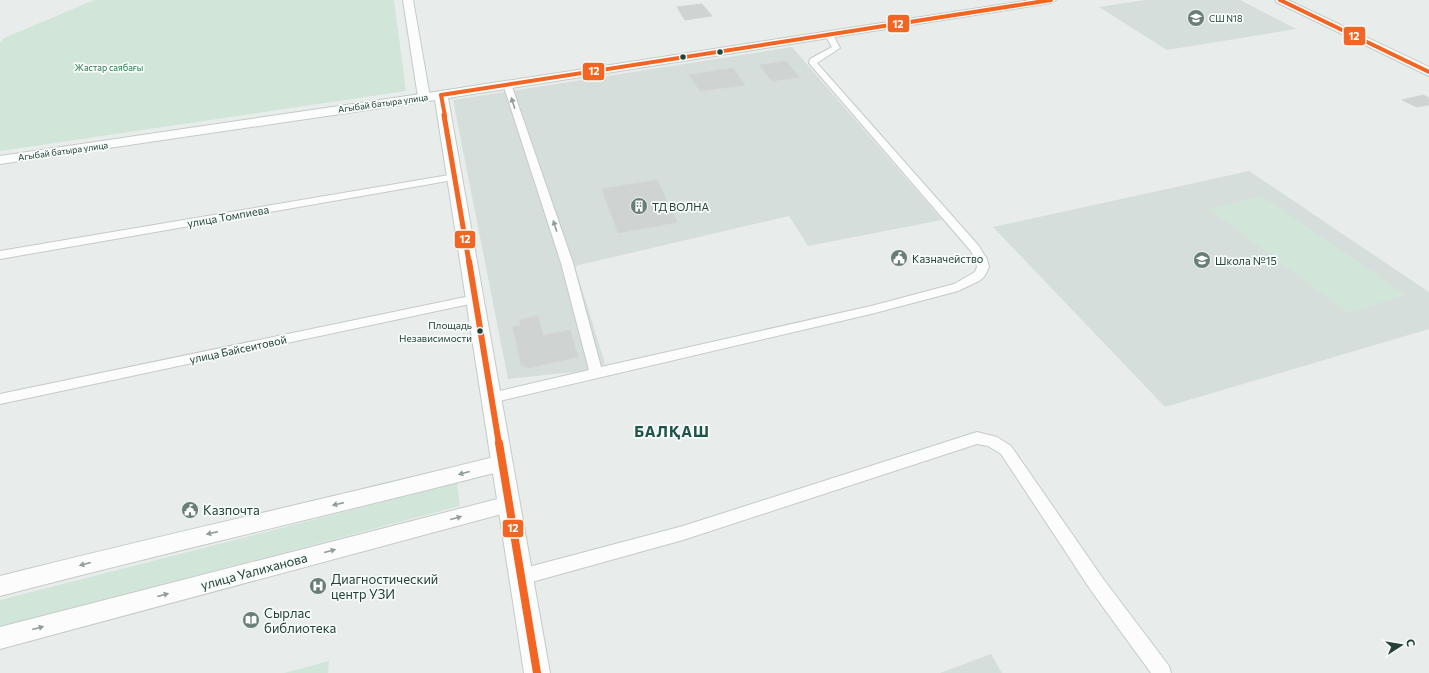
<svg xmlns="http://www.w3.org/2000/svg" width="1429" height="673" font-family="Commissioner,sans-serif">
<rect width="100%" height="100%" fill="#e8edeb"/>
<path fill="#d6dedb" d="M 1145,0 L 1240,0 L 1296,29 L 1167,50 L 1099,7 Z
M 792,47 L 942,220 L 808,246 L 789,216 L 575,266 L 605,364 L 583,371 L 508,379 L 453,100 Z
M 1249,171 L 1429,292 L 1429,329 L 1165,407 L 993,227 Z
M 991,654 L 1002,673 L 940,673 Z"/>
<path fill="#d1e6d8" d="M 94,0 L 394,0 L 406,91 L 0,151 L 0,43 L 4,38 Z
M 1262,196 L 1406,295 L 1348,313 L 1209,209 Z
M 457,483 L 460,506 L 0,627 L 0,600 Z
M 329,661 L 328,673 L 284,673 Z"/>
<path fill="#cfd4d2" stroke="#d1d6d4" d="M 702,4 L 712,16 L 685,20 L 677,7 Z
M 786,61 L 799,77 L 772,81 L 759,65 Z
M 733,68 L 745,85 L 700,91 L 689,75 Z
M 1423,95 L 1429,98 L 1429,105 L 1417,107 L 1402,100 Z
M 657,180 L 677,222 L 618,233 L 602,189 Z
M 538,316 L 543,336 L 570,330 L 578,357 L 528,368 L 521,365 L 513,327 L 521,326 L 520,320 Z"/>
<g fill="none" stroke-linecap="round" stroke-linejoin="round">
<g stroke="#c5cac8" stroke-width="2">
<path id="minor" d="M 826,33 L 832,33 L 840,48 L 817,63 L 978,245 L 987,259 L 989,267 L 984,277 L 979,281 L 958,291 L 871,314 L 491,403 L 486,402 L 484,398 L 486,394 L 491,393 L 589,370 L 561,263 L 503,84 L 504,82 L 507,81 L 511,84 L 573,263 L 601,367 L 871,306 L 954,284 L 975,272 L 977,267 L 975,259 L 970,250 L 809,63 L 810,59 L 832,47 L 825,35 Z
M 455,174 L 460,177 L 459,179 L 0,259 L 0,251 Z
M 475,295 L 479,296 L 481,299 L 479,302 L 0,404 L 0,394 Z
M 977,432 L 997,437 L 1011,446 L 1104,580 L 1169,666 L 1171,673 L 1151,673 L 1092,592 L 1001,454 L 988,446 L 977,444 L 683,540 L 521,585 L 515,583 L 513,577 L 515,571 L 521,569 L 683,526 Z"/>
</g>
<g stroke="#c5cac8" stroke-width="2">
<path id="tertiary" d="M 403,0 L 413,0 L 430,97 L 424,100 L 418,97 Z
M 502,455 L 509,458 L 511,463 L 509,468 L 502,471 C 335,514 167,552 0,596 L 0,576 C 167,534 335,497 502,455 Z
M 509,496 L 516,498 L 519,504 L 516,510 L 509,512 L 0,649 L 0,627 Z"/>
</g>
<g stroke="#c3cbc8" stroke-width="2">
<path id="secondary" d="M 1031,0 L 1056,0 L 1051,3 L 448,98 L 550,673 L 524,673 L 435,100 L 0,164 L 0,156 L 441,91 Z
M 1275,0 L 1288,0 L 1429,67 L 1429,76 L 1276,2 Z"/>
</g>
<use href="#minor" fill="#fcfcfc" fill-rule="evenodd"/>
<use href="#tertiary" fill="#fcfcfc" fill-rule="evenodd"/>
<use href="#secondary" fill="#fcfcfc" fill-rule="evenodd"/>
<g stroke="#f7fbf9" stroke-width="6">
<path id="bus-1-far3" d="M 1280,0 L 1429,72
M 441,95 L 1051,0
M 441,95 L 445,116"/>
</g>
<g stroke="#f7fbf9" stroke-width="8">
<path id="bus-1-far2" d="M 444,115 L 469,262"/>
</g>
<g stroke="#f7fbf9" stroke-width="9">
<path id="bus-1-far1" d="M 469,261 L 499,444"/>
</g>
<g stroke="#f7fbf9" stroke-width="10">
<path id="bus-1" d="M 499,443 L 537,673"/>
</g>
<use href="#bus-1-far3" stroke="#f26522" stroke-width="4"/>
<use href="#bus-1-far2" stroke="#f26522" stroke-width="5"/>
<use href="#bus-1-far1" stroke="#f26522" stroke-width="6"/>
<use href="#bus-1" stroke="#f26522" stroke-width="8"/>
</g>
<defs><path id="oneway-solid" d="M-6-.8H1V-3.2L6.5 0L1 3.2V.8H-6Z"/></defs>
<g fill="#909f9b">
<use href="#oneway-solid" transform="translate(513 103) rotate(-108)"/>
<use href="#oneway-solid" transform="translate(555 226) rotate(-108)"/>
<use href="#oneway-solid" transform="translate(464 473) rotate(165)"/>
<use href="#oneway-solid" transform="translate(338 504) rotate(167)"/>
<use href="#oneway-solid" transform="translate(456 518) rotate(-15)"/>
<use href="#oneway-solid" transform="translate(212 533) rotate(167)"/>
<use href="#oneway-solid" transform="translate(330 551) rotate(-15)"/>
<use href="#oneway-solid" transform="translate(85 564) rotate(165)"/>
<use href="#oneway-solid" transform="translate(163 595) rotate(-15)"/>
<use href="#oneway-solid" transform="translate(38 628) rotate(-15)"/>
</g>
<defs>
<g id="school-disc" transform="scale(0.9)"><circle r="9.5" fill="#697e78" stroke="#f7fbf9"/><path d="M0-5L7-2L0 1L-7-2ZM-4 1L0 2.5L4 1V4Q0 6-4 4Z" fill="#fff"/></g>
<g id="building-disc" transform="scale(0.9)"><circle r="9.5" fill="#697e78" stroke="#f7fbf9"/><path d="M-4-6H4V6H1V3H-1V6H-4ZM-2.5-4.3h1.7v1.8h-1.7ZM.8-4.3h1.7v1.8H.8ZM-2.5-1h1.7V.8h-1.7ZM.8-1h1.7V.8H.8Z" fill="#fff"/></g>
<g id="civic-disc" transform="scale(0.9)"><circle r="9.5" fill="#697e78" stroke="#f7fbf9"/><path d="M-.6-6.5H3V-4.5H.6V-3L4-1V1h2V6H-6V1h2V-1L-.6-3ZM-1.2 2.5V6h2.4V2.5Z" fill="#fff"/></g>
<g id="hospital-disc" transform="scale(0.9)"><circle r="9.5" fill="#697e78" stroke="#f7fbf9"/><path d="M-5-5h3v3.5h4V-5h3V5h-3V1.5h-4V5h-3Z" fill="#fff"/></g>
<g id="library-disc" transform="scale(0.9)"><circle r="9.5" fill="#697e78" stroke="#f7fbf9"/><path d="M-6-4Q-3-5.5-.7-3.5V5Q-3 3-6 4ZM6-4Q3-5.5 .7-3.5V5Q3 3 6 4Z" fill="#fff"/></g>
</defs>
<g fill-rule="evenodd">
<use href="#school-disc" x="1196" y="18"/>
<use href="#building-disc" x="639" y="206"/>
<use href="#civic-disc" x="899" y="258"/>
<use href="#school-disc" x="1202" y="260"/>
<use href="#civic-disc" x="190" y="510"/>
<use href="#hospital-disc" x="318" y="586"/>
<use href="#library-disc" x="251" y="620"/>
</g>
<g fill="#24423a" stroke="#f7fbf9" stroke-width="1.5">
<circle cx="720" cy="52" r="3.5"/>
<circle cx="683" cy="57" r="3.5"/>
<circle cx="480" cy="331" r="3.5"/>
</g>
<g text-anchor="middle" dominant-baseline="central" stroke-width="3.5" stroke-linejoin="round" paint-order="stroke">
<g font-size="9" fill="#24423a" stroke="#f7fbf9" text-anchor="start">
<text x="1209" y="18">СШ N18</text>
</g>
<g font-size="9" fill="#2d7a4b" stroke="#f7fbf9">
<text x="109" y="67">Жастар саябағы</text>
</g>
<g font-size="9" fill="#24423a" stroke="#f7fbf9">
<text transform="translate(383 103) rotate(-8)">Агыбай батыра улица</text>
<text transform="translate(63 151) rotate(-8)">Агыбай батыра улица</text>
</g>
<g font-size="10" fill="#24423a" stroke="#f7fbf9" text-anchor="end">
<text x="472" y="325">Площадь<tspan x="472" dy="13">Независимости</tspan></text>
</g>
<g font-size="11" fill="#24423a" stroke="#f7fbf9" text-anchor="start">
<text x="652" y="206">ТД ВОЛНА</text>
<text x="912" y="258">Казначейство</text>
<text x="1215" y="260">Школа №15</text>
</g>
<g font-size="11" fill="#24423a" stroke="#f7fbf9">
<text transform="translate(228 216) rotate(-10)">улица Томпиева</text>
<text transform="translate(238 349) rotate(-12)">улица Байсеитовой</text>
</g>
<g font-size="13" fill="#24423a" stroke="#f7fbf9" text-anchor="start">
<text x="203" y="510">Казпочта</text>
<text x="331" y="579">Диагностический<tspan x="331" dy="15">центр УЗИ</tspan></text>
<text x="264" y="613">Сырлас<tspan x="264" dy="15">библиотека</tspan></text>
</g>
<g font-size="13" fill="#24423a" stroke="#f7fbf9">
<text transform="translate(254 571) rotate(-15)">улица Уалиханова</text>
</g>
<g font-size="15" font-weight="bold" letter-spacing="1" fill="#1f5548" stroke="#f7fbf9">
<text x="672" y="431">БАЛҚАШ</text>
</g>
</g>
<g stroke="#f7fbf9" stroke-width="1.5">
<rect x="887" y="14" width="23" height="19" rx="4" fill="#f26522"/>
<rect x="1343" y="26" width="23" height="20" rx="4" fill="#f26522"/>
<rect x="582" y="62" width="23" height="19" rx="4" fill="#f26522"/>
<rect x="454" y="230" width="22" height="19" rx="4" fill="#f26522"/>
<rect x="502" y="519" width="22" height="19" rx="4" fill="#f26522"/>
</g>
<g font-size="11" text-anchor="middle" font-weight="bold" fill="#fff">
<text x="898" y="28">12</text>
<text x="1354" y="40">12</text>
<text x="594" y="75">12</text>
<text x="465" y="243">12</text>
<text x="513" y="532">12</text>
</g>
<g transform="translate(1401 645) rotate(78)" stroke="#f7fbf9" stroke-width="3" paint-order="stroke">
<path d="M0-3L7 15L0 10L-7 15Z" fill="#24423a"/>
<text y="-6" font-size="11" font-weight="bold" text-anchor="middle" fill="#24423a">С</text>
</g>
</svg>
